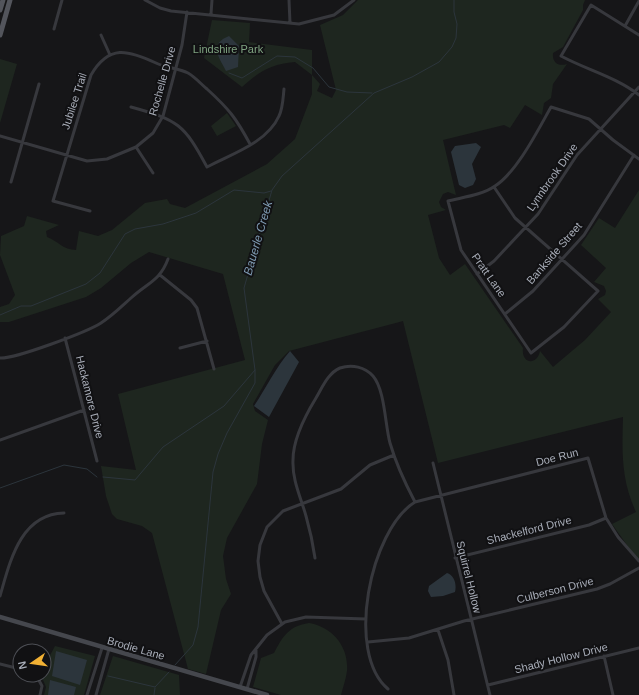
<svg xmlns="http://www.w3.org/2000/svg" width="639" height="695" font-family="Helvetica,sans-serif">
<rect width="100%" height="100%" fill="#161618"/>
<path fill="#1e261f" d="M 358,0 L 585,0 L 583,5 L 583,10 L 563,47 L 553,53 C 552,62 558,67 567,64 L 553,84 L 551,98 L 544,103 L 542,115 L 525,105 L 510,128 L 504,125 L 443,140 L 456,195 L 448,192 L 443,194 L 439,202 L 441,207 L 446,210 L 428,215 L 439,258 L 450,275 L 465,264 L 523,348 C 521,364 537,366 540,351 L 553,367 L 585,340 L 611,312 L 598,299 L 605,295 L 606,291 L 604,286 L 594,282 L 606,268 L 581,245 L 599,218 L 615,228 L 639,190 L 639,562 L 612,524 L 636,512 C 621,480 622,452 623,417 L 438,463 L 403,321 L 392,324 L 289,351 L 275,365 L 253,404 L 255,411 L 268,420 L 262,444 L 257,484 L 227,538 L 223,556 L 226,579 L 231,594 L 221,610 L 206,674 L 188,669 L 152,533 L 142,526 L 117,519 L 112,514 L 106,496 L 101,466 L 136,470 L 118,394 L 245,360 L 223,274 L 149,252 L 131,263 L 101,288 L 86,297 L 9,322 L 0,322 L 0,307 L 9,304 L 15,295 L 0,255 L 1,236 L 24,226 L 27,216 L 59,225 L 46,231 L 47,237 C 58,241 63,250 76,250 L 79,231 L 98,236 L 112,230 L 145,203 L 167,199 L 170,204 L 185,208 L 267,164 L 295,139 L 312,94 L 312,75 L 295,62 C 271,64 260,71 242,87 L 204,58 L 212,20 L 250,23 L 249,42 L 312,50 L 312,75 L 320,84 L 317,91 L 332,98 L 336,90 L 320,25 L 343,15 Z
M 0,59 L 17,64 L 0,123 Z
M 227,113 L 236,126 L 217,136 L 211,126 Z
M 309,623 C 332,627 349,646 347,671 C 346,679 343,687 341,695 L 281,695 L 253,687 L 261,658 L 274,653 C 283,636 289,626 309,623 Z
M 55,646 L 95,656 L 84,695 L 44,695 L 46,687 L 41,675 L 44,675 L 44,667 Z
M 113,656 L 179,675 L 180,695 L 100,695 Z"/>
<path fill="#2c353c" d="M 229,36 L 239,46 L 238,67 L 226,71 C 218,56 209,44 229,36 Z
M 476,143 L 481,147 L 472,164 L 476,179 L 473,185 L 465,188 L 459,185 L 451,152 L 455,146 Z
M 290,351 L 299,362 L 269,417 L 254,406 C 266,388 276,367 290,351 Z
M 447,573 C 454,575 457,584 455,592 L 443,596 L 431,597 L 428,591 L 429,586 Z
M 56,651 L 87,660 L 80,685 L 52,676 Z
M 50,680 L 76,687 L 74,695 L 48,695 Z"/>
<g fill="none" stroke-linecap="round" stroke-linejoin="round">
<path stroke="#2c353c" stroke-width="1" d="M 229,73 L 242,78 L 277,56 L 295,57 L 313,68 L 329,87 L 347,92 L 372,93
M 0,315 L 21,306 L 31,306 L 86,284 L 100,273 L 125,234 L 135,229 L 163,224 L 196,213 L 234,190 L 264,193 L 271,191
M 103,477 L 135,480 L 163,447 L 224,406 L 255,370 L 244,288 L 272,190 L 282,176 L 374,93 L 412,77 L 439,62 L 452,47 L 456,38 L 457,24 L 454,12 L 454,0
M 0,488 L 64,465 L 87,469 L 97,477
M 175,665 L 193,645 L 198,627 L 213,472 L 218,454 L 227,433 L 255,383 L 255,370
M 108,676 L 155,687 L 169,672
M 154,695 L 155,688"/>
<path stroke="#37383d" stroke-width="3" d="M 145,0 L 160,8 L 171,11 L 299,24 L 334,15 L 354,0
M 289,0 L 290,23
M 211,14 L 212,0
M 625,26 L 639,1
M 54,29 L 62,0
M 101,35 L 110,55
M 639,35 L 591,5 L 561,56 C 587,70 616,77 639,95
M 131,107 C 178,120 184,124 207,167 C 231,154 267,143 279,116 C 283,108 283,98 284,89
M 0,136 L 87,161 L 107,159 L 136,147 L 153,133 L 163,116 L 182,45 L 187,12
M 136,147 L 153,173
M 11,182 L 39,84
M 494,187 L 515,218 L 598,291 L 564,327 L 531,353 L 461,250 L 448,201 C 464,197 482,195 495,186 C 517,172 538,130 551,107 L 589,119 L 613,140 L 639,159
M 90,211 L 53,201 L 91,75 C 109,44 128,50 156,63 C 166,68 178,68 188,73 C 195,77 201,84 207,89 C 229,109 236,118 250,144
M 477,274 L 494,261 L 538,214 L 577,155 L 639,87
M 160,275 L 191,300 L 197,308 L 214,369
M 505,314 L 533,291 L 584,235 L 634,155
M 65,338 L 97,461
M 180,348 L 207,341
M 0,358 C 15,359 87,332 101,323 C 112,316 121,307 131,298 C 147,283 160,281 168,259
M 0,440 L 84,410
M 433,463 L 490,695
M 315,558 C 313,544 310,530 306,516 C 301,498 292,480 293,460 C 293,440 305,416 316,398 C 322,388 328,373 340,368 C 352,364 365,367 373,376 C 385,390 385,425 390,443 C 396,464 405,483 415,502
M 455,558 L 589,525 L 606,518
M 0,596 C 10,562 20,514 64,513
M 282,624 L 264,591 L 260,577 L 258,561 L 260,545 L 267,527 L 283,511 L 341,489 L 370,465 L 394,455
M 438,630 L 448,660 L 454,695
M 368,642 L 409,638 L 464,621 L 597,589 L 610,584 L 639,568
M 604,656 L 613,695
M 0,664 L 20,669
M 36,675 L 42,686 L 40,695
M 488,685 L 639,648
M 240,687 L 251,655 L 267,635 L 285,622 L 306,617 L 366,619
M 247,689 L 256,657 L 256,650
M 388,689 C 345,653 370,530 415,502 L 588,458 L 606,518 L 618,537 L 639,561
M 87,695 L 102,648
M 96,695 L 109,649"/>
<path stroke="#45474d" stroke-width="4.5" d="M 0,617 L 267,695"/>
<path stroke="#53555c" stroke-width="5" d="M 0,10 L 3,0
M 0,35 L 10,0"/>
</g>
<g text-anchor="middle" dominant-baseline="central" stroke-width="4" stroke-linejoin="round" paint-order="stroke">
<g font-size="11" fill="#7fa381" stroke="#111113">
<text x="228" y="49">Lindshire Park</text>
</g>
<g font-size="11" fill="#a8adb8" stroke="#111113">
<text transform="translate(162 81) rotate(-74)">Rochelle Drive</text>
<text transform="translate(74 101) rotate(-72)">Jubilee Trail</text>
<text transform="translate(552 177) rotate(-55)">Lynnbrook Drive</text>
<text transform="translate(554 253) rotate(-49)">Bankside Street</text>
<text transform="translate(489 275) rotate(55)">Pratt Lane</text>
<text transform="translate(90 397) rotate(76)">Hackamore Drive</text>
<text transform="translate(557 457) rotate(-14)">Doe Run</text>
<text transform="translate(529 530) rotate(-14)">Shackelford Drive</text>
<text transform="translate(469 577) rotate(76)">Squirrel Hollow</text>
<text transform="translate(555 590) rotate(-14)">Culberson Drive</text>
<text transform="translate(136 648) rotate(16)">Brodie Lane</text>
<text transform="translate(561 658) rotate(-14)">Shady Hollow Drive</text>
</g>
<g font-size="12" font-style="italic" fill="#7f9bb3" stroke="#111113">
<text transform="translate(258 238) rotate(-74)">Bauerle Creek</text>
</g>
</g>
<g transform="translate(32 663) rotate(257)"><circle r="19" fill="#111113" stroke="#4d4f55"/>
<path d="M0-3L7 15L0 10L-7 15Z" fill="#f2b134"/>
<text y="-6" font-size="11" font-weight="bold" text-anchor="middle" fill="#a8adb8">N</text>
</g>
</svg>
